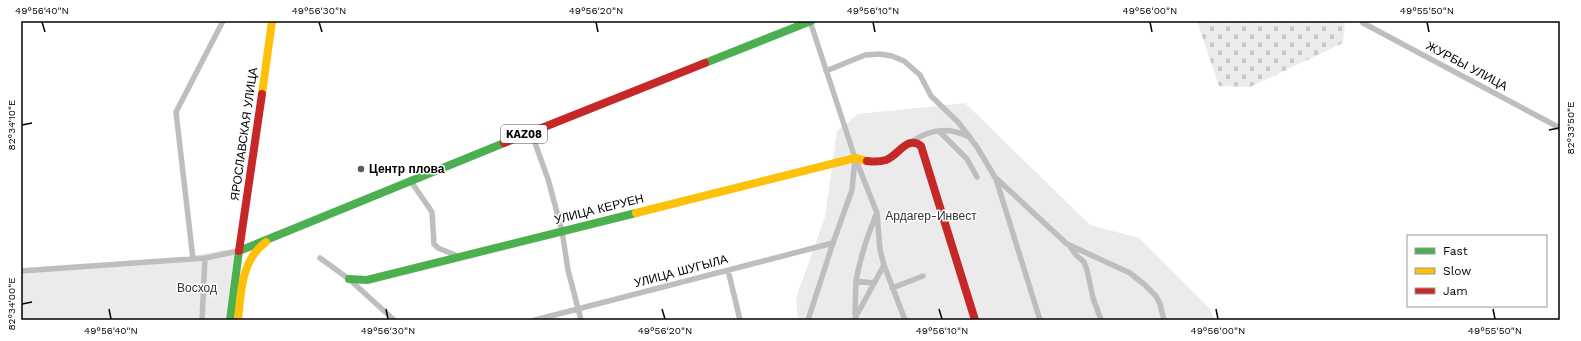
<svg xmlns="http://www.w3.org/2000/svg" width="1581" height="341" font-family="'Work Sans',sans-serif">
<defs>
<pattern id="cemetery-stones" width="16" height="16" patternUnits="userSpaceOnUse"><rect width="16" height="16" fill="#ebebeb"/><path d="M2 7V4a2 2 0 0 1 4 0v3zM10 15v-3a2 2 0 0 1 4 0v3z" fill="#c8c8c8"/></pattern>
</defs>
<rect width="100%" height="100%" fill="#fff"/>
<path fill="url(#cemetery-stones)" d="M 1197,21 L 1345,21 L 1343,43 L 1250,87 L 1219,86 Z"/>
<path fill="#ebebeb" d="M 965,103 L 1090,225 L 1139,238 L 1210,309 L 1215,320 L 798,320 L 796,298 L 825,217 L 837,131 L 858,114 Z
M 235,248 L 226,320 L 21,320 L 21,268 L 188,257 Z"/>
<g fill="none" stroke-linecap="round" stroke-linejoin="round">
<path stroke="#bebebe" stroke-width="5.5" d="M 1363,23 L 1560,128
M 826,71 L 865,55 L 880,54 L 892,56 L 904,61 L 920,75 L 931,96 L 958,122 L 977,147 L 996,179 L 1040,320
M 531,132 L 548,179 L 562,231 L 568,270 L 581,320
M 940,132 L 967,159 L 977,177
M 910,143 C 928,130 946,126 967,136
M 856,160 L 877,213 L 880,250 L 884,265 L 905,320
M 997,179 L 1067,244 L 1130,273 L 1145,285 L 1156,296 L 1160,304 L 1164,320
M 410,180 L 432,212 L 434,244 L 438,248 L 460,257
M 1069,245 L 1076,255 L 1084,262 L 1087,270 L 1093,298 L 1101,320
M 320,258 L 349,279 L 394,320
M 193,259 L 176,112 L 223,21
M 728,270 L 740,320
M 21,271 L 205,258 L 239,251
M 873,283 L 856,281 C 860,258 867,237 876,215
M 892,288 L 923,276
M 855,314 L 856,281
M 202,320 L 205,258
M 535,320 L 833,243
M 808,320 L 833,243 L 852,190 L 855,158 L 810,21
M 854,320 L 884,265"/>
<path stroke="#4caf50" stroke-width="8" d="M 705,63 L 811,21
M 349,279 L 367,280 L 636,213
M 230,320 L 239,251 L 504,143"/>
<path stroke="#ffc107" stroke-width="8" d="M 262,94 L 272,21
M 636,213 L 855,158 L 867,161
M 238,320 C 241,292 241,260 266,242"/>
<path stroke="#c62828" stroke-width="8" d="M 504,143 L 705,63
M 867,161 C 874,162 880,162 886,160 C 899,155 907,135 921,146 L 975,320
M 239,251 L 262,94"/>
</g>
<path fill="none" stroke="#000" stroke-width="1.5" d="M 42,22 L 45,32M 319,22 L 322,32M 596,22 L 598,32M 873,22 L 875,32M 1150,22 L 1152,32M 1427,22 L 1429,32M 22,125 L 32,123M 1549,130 L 1559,128M 22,304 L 32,302M 109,309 L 111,319M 386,309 L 388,319M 662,309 L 665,319M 939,309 L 942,319M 1216,309 L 1218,319M 1493,309 L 1495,319"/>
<circle fill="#595959" stroke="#fff" stroke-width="1.5" cx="361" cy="169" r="4"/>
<g text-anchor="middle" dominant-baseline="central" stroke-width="3" stroke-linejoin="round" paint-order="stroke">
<rect fill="#fff" stroke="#4c4c4c" stroke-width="1" x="501" y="125" width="46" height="18" rx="3"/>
<g font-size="11" font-weight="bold" fill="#000">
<text x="524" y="134">KAZ08</text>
</g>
<g font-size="12" fill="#000" stroke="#fff">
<text transform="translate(1467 66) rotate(28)">ЖУРБЫ УЛИЦА</text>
<text transform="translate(244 134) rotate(-82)">ЯРОСЛАВСКАЯ УЛИЦА</text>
<text transform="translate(599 209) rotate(-14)">УЛИЦА КЕРУЕН</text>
<text transform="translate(681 271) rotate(-15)">УЛИЦА ШУГЫЛА</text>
</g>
<g font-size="12" font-weight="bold" fill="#000" stroke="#fff" text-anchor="start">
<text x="369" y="169">Центр плова</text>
</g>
<g font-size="12" fill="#323232" stroke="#fff">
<text x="931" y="216">Ардагер-Инвест</text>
<text x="197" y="288">Восход</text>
</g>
</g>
<rect width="1581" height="341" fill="none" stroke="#ffffff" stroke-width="44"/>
<rect x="1407" y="235" width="140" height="72" fill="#ffffff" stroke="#999999"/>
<rect x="1415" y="248" width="20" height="6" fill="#4caf50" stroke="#999999"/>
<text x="1443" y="255" font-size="12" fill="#000000">Fast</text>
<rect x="1415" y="268" width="20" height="6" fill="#ffc107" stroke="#999999"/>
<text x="1443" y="275" font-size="12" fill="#000000">Slow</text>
<rect x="1415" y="288" width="20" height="6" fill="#c62828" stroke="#999999"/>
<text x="1443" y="295" font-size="12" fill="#000000">Jam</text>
<rect x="22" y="22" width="1537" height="297" fill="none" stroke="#000" stroke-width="1.5"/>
<g font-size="10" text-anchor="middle" fill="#000">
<text x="42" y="14">49°56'40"N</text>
<text x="319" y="14">49°56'30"N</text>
<text x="596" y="14">49°56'20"N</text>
<text x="873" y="14">49°56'10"N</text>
<text x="1150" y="14">49°56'00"N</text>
<text x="1427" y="14">49°55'50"N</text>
<text transform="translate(11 125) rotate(-90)" y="4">82°34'10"E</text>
<text transform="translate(1570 128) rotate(-90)" y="4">82°33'50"E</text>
<text transform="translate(11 304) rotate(-90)" y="4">82°34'00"E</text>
<text x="111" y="334">49°56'40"N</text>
<text x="388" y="334">49°56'30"N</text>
<text x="665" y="334">49°56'20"N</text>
<text x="942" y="334">49°56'10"N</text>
<text x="1218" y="334">49°56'00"N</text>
<text x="1495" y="334">49°55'50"N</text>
</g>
</svg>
